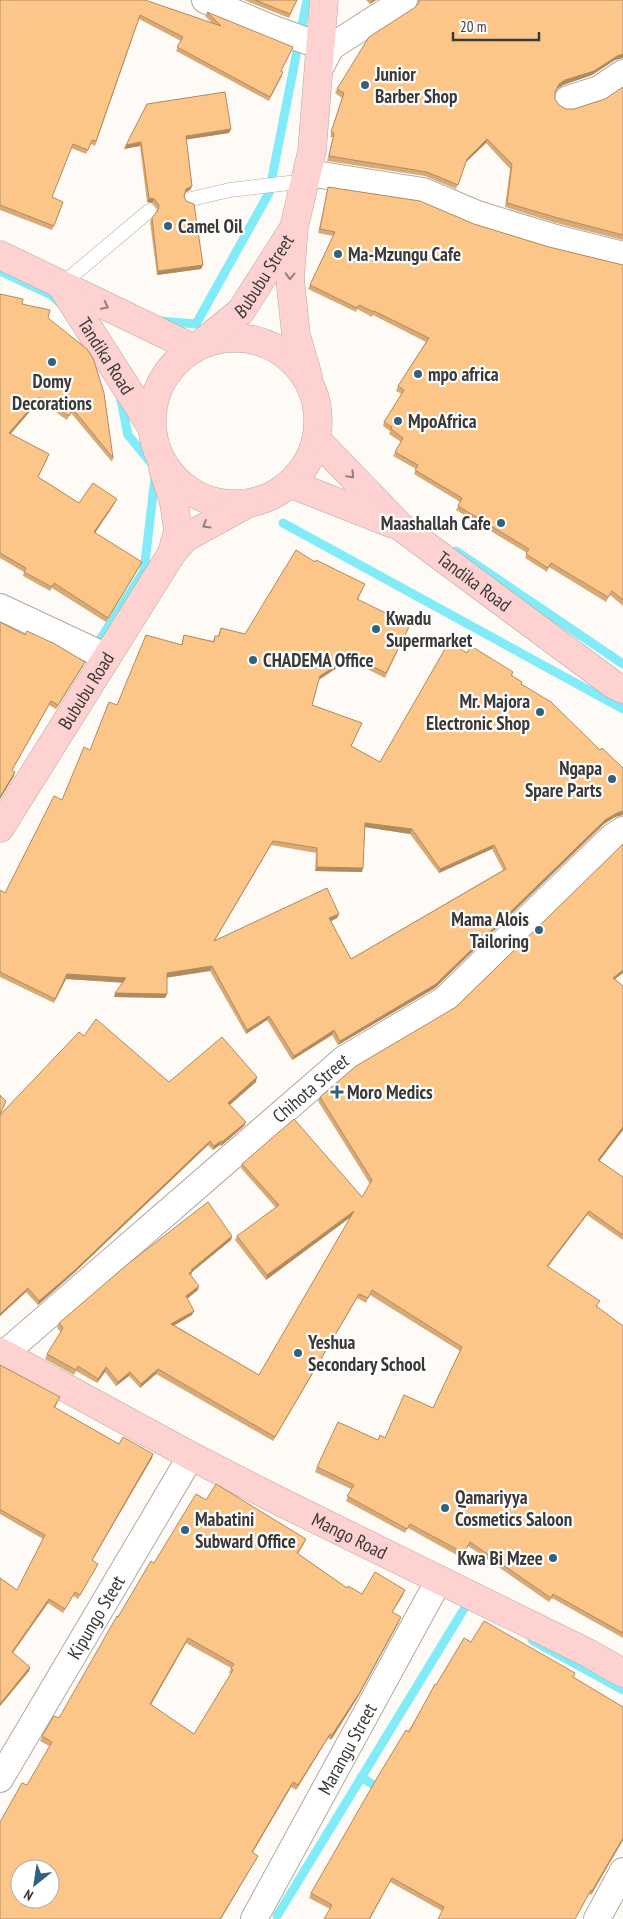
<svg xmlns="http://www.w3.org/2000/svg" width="623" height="1919" font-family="'PT Sans Narrow',sans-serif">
<rect width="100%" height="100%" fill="#fefbf6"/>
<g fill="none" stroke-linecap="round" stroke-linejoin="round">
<path stroke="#81ebf8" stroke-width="9" d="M 0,271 L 51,295 L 61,304
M 160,321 L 196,324 L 269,193 L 307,0
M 283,523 L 623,709
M 456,551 L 623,664
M 94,649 L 144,571 L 156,469 L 128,435 L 120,395
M 532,1640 L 623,1690
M 361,1777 L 383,1791
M 277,1916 L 467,1604 L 473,1607"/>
<g stroke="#afaaa5" stroke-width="15">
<path id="lane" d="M 191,199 L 230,190 L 306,181
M 61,285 L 149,211"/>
</g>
<g stroke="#afaaa5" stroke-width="28">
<g id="street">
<path d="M 205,0 L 271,28 L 321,46"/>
<path d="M 319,70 L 331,47 L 404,0"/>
<path d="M 568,99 L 599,89 L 623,73"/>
<path d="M 306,181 L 315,174 L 423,191 L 477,214 L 552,237 L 623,255"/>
<path d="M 0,607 L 107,657"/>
<path id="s1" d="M 4,1354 L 344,1059 L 444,1000 L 612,837 L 623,830"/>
<path id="s2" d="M 0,1779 L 191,1456"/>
<path id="s3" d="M 254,1919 L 439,1580"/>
<path d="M 597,1919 L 623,1871"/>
</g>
</g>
<g stroke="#afaaa5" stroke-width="29">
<g id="secondary">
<path d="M 0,255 L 193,348"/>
<path id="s4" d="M 61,285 L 151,426"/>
<circle cx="235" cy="421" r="83"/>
<path id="s5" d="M 203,342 L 241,311 L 292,231"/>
<path d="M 308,376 L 296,335 L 290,278 L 294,227 L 312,151 L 324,0"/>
<path id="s6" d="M 317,440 L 401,527 L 614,685 L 623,689"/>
<path d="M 163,469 L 174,503 L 178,530 L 172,553"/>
<path d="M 291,484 L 393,524"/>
<path id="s7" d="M 0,828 L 172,553 L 185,538 L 245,505"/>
<path id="s8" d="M 0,1352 L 191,1456 L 277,1500 L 590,1654 L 623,1673"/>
</g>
</g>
<use href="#lane" stroke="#fff" stroke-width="14"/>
<use href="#street" stroke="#fff" stroke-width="26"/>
<use href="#secondary" stroke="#fdd2d0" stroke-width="28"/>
</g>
<path fill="#d9aa76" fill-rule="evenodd" d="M 0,0 L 212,23 L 205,16 L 207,12 L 291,51 L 281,71 L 282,76 L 269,101 L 176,51 L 181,41 L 139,19 L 95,146 L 91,144 L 86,154 L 71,148 L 52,197 L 63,202 L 52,230 L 0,210 Z
M 244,0 L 297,0 L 289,18 Z
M 366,0 L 376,0 L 370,4 Z
M 419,0 L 623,0 L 623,58 L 615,60 L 592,75 L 563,85 L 557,89 L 555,93 L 555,99 L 559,105 L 566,109 L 574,109 L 605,99 L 623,87 L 623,240 L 556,223 L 505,207 L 510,169 L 486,143 L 465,163 L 456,189 L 425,176 L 327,161 L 333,137 L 330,137 L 342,98 L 335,93 L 337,89 L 414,8 L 418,4 Z
M 231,129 L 229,133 L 186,139 L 192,186 L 190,190 L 185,193 L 184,196 L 203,265 L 201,269 L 157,275 L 150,222 L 152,218 L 157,212 L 157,209 L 152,203 L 147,202 L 140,146 L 124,149 L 126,145 Z
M 328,187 L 474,224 L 549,247 L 623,265 L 623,606 L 610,595 L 606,602 L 549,567 L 547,572 L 525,558 L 527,553 L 456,510 L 460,502 L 414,474 L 416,469 L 393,456 L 401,442 L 389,434 L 390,431 L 383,426 L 384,422 L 402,394 L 396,391 L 398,386 L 426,342 L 373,315 L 372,317 L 357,309 L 356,312 L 308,289 L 333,236 L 318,233 Z
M 0,294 L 48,318 L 113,458 L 112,462 L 71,413 L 67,420 L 39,401 L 10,434 L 48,458 L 38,477 L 79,503 L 115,503 L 95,533 L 140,566 L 106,622 L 52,588 L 50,591 L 23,576 L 24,572 L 0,558 Z
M 315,562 L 363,588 L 358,600 L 408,629 L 385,678 L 349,660 L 319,680 L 312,705 L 362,723 L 351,746 L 380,762 L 467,653 L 513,672 L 512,676 L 521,684 L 600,750 L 623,768 L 623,815 L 615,817 L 604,824 L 435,988 L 338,1045 L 332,1035 L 292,1060 L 267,1020 L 246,1034 L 210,971 L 167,977 L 167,994 L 165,998 L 114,997 L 123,982 L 66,979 L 54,1003 L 0,977 L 0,890 L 5,893 L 62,800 L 117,705 L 181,645 L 184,635 L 213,641 L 215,636 L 218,636 L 221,628 L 245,634 ZM 365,827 L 410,834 L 439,873 L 492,849 L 503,870 L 351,959 L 331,921 L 337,918 L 339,914 L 215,940 L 271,845 L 316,853 L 315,871 L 362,872 Z
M 0,622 L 83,666 L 56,709 L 49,705 L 12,770 L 14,776 L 0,799 Z
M 623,845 L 623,973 L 615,979 L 623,986 L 623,1130 L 599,1161 L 623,1177 L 623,1240 L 587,1215 L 548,1267 L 598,1306 L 597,1307 L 623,1326 L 623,1638 L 552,1598 L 549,1602 L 468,1546 L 462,1558 L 408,1528 L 405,1533 L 346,1501 L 351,1489 L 315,1472 L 317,1467 L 378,1440 L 385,1438 L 433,1408 L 460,1351 L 370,1295 L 366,1303 L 357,1298 L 273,1441 L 156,1374 L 140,1388 L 129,1376 L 116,1386 L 105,1372 L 97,1383 L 76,1371 L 74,1375 L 45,1359 L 47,1354 L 61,1332 L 57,1328 L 59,1323 L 232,1236 L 231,1240 L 192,1272 L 191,1276 L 198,1290 L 187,1299 L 192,1315 L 174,1325 L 259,1375 L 351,1217 L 266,1280 L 235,1240 L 237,1236 L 276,1208 L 241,1168 L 242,1164 L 362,1197 L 370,1184 L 318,1101 L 320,1097 L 456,1007 Z
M 84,1036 L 169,1082 L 256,1082 L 230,1105 L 246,1122 L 244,1126 L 221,1146 L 220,1145 L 213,1150 L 208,1145 L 73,1274 L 38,1305 L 26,1292 L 0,1316 L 0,1095 L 5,1105 L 0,1114 Z
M 0,1365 L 58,1402 L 55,1408 L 119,1444 L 153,1454 L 152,1458 L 92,1561 L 96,1568 L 78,1599 L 73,1596 L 63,1613 L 48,1603 L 13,1653 L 30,1667 L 29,1671 L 0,1706 L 0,1578 L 17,1590 L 43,1539 L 0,1514 Z
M 206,1500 L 306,1539 L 304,1544 L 298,1554 L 347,1588 L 362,1594 L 403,1595 L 392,1612 L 399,1622 L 358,1697 L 331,1740 L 328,1738 L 296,1790 L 291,1787 L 252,1853 L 258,1856 L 256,1860 L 40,1741 L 42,1736 L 59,1718 L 118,1617 L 154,1563 ZM 186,1643 L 231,1668 L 229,1673 L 231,1674 L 194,1734 L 151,1705 Z
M 471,1642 L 573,1677 L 623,1707 L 623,1840 L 591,1895 L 589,1894 L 442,1911 L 390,1882 L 330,1909 L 309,1898 L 311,1893 L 436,1685 Z"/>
<path fill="#b08b60" d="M 372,0 L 376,0 L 370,4 Z
M 623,54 L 623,58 L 615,60 L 592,75 L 563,85 L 557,89 L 553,96 L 559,84 L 565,80 L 617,56 Z
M 231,129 L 229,133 L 184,140 L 186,136 Z
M 487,139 L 486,143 L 465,163 L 467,159 Z
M 141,142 L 140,146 L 124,149 L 126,145 Z
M 192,186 L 190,190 L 185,193 L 186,189 Z
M 149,198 L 154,199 L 152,203 L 147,202 Z
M 203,265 L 201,269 L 157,275 L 158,271 Z
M 40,397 L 39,401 L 8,437 L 9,433 Z
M 117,499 L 115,503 L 93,536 L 94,532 Z
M 142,562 L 140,566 L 106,622 L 108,618 Z
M 351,656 L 349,660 L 318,680 L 320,676 Z
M 85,662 L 83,666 L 56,709 L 58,705 Z
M 51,701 L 49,705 L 10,774 L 12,770 Z
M 15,772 L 14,776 L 0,799 L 0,797 Z
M 623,811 L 623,815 L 615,817 L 604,824 L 435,988 L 338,1045 L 340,1041 L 605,820 L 617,813 Z
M 365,823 L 412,829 L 410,834 L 364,827 Z
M 273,841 L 271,845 L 212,945 L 214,941 Z
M 494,845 L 492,849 L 439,873 L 440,869 Z
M 317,867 L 363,868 L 362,872 L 315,871 Z
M 339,914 L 337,918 L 328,923 L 329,918 Z
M 212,966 L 210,971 L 165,978 L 167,973 Z
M 623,970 L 623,973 L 611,982 L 613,978 Z
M 67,974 L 126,978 L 125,983 L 66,979 L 54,1003 Z
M 115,993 L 167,994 L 165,998 L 114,997 Z
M 269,1016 L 267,1020 L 246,1034 L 247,1030 Z
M 334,1030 L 332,1035 L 292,1060 L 294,1056 Z
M 257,1077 L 256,1082 L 227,1107 L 228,1103 Z
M 246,1122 L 244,1126 L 221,1146 L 222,1142 Z
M 623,1127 L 623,1130 L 597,1164 L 598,1160 Z
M 210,1141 L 208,1145 L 73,1274 L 38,1305 L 39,1301 Z
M 221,1141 L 220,1145 L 213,1150 L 214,1146 Z
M 354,1211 L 352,1216 L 266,1280 L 267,1275 Z
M 589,1211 L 587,1215 L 545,1270 L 547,1266 Z
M 232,1236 L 231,1240 L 192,1272 L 191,1275 L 188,1278 L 191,1270 Z
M 199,1286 L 198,1290 L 184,1301 L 186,1296 Z
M 28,1288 L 26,1292 L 0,1316 L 0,1314 Z
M 359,1294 L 357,1298 L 273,1441 L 275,1437 Z
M 194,1311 L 192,1315 L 170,1328 L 171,1324 Z
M 106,1367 L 105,1372 L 97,1383 L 98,1379 Z
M 158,1369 L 156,1374 L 140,1388 L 141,1384 Z
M 130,1372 L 129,1376 L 116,1386 L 118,1382 Z
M 153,1454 L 152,1458 L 90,1564 L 92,1560 Z
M 405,1590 L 403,1595 L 390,1616 L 392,1612 Z
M 49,1599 L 48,1603 L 10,1656 L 12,1652 Z
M 401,1617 L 399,1622 L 358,1697 L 331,1740 L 332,1735 Z
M 188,1638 L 186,1643 L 148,1709 L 150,1704 Z
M 30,1667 L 29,1671 L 0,1706 L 0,1704 Z
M 330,1734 L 328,1738 L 296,1790 L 298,1785 Z
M 293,1782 L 291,1787 L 250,1857 L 252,1852 Z
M 623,1838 L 623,1840 L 591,1895 L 592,1891 Z
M 258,1856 L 256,1860 L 221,1919 L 220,1919 Z
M 392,1878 L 390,1882 L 370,1919 L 369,1919 Z"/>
<path fill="#fcc689" stroke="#b08b60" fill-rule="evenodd" d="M 0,0 L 145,0 L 221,26 L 207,12 L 293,47 L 281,71 L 283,72 L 270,97 L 177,47 L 183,37 L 140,15 L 96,141 L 92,140 L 88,150 L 73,144 L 52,197 L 63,202 L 54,226 L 0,205 Z
M 255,0 L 297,0 L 290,14 Z
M 419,0 L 623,0 L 623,54 L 617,56 L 594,71 L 565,80 L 559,84 L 555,92 L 555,99 L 559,105 L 566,109 L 574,109 L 605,99 L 623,87 L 623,235 L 558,218 L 507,203 L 512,164 L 487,139 L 467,159 L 458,185 L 427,172 L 329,156 L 334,133 L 331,132 L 344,93 L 337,89 L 369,37 L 414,8 L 419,3 Z
M 225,92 L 231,129 L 186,136 L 192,186 L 186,189 L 184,196 L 186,201 L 194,204 L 203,265 L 158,271 L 152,218 L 158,210 L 159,205 L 154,199 L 149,198 L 141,142 L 126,145 L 147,104 Z
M 328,187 L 420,201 L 474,224 L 549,247 L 623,265 L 623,600 L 612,591 L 608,597 L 551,563 L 548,568 L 526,554 L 529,549 L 458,506 L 462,498 L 415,470 L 418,465 L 395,452 L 403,438 L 391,429 L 392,427 L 384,422 L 404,390 L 398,386 L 429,338 L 374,311 L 374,312 L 359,305 L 357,308 L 310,285 L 335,232 L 320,229 Z
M 0,294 L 23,299 L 22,304 L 50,310 L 48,318 L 87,349 L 93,358 L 104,393 L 113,458 L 73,409 L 69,416 L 40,397 L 9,433 L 49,454 L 38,477 L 79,503 L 93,483 L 117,499 L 94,532 L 142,562 L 108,618 L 54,583 L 52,587 L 24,572 L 26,568 L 0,553 Z
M 296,550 L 315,562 L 316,560 L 365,584 L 357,599 L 410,625 L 386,673 L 351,656 L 320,676 L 312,705 L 362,723 L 351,746 L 380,762 L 449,642 L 467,653 L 471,646 L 513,672 L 511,675 L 522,682 L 521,684 L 551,702 L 600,750 L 602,748 L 623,768 L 623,811 L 617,813 L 605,820 L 436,984 L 340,1041 L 334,1030 L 294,1056 L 269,1016 L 247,1030 L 212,966 L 167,973 L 167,994 L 115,993 L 126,978 L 67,974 L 55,999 L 0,972 L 0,890 L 5,893 L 54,796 L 62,800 L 84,747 L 90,750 L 109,702 L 117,705 L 146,635 L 182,645 L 184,635 L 214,642 L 215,636 L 219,636 L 221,628 L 245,634 ZM 365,823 L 412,829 L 440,869 L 494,845 L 506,869 L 351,959 L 329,918 L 339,914 L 327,888 L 214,941 L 273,841 L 317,848 L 317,867 L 363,868 Z
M 0,622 L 25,635 L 27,631 L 55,644 L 85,662 L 58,705 L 51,701 L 12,770 L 15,772 L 0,797 Z
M 623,844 L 623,970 L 613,978 L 623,986 L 623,1127 L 598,1160 L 623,1177 L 623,1235 L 589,1211 L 547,1266 L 600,1301 L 596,1306 L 623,1326 L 623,1633 L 553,1594 L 551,1598 L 470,1542 L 464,1553 L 410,1524 L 407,1529 L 347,1496 L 354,1485 L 317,1467 L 338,1422 L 378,1440 L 380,1435 L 385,1438 L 404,1395 L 433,1408 L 462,1347 L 372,1290 L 368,1298 L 359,1294 L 275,1437 L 158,1369 L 141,1384 L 130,1372 L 118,1382 L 106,1367 L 98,1379 L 78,1366 L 76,1370 L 47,1354 L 63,1328 L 59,1323 L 129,1263 L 208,1202 L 232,1236 L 191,1270 L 193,1271 L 189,1273 L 199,1286 L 186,1296 L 194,1311 L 171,1324 L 259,1375 L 354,1211 L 267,1275 L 237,1236 L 279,1205 L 242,1164 L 294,1119 L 362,1197 L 372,1180 L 320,1097 L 356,1066 L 456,1007 Z
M 96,1019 L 169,1082 L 222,1037 L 257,1077 L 228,1103 L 246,1122 L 222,1142 L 221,1141 L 214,1146 L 210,1141 L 75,1270 L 39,1301 L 28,1288 L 0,1314 L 0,1115 L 79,1032 L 84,1036 Z
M 0,1095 L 6,1101 L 0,1114 Z
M 0,1365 L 60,1397 L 54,1407 L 119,1444 L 123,1437 L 153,1454 L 92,1560 L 98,1564 L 80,1595 L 75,1592 L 65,1609 L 49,1599 L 12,1652 L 30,1667 L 0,1704 L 0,1578 L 17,1590 L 45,1535 L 1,1510 L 0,1511 Z
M 216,1484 L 306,1539 L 297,1553 L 347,1588 L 348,1586 L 362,1594 L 375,1572 L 405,1590 L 392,1612 L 401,1617 L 360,1692 L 332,1735 L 330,1734 L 298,1785 L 293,1782 L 252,1852 L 258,1856 L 220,1919 L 0,1919 L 0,1822 L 22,1783 L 27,1785 L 52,1742 L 42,1736 L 54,1716 L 59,1718 L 117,1616 L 118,1617 L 151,1561 L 154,1563 L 196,1494 L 206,1500 ZM 188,1638 L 234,1664 L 231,1668 L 233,1670 L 194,1734 L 150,1704 ZM 20,1869 L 50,1869 L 50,1899 L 20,1899 Z
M 484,1621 L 575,1673 L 573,1677 L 623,1707 L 623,1838 L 592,1891 L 591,1890 L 575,1919 L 438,1919 L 444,1907 L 392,1878 L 369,1919 L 324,1919 L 332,1905 L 311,1893 L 377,1778 L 406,1730 L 409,1732 L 435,1684 L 436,1685 L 464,1638 L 471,1642 Z"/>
<defs><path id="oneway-chevron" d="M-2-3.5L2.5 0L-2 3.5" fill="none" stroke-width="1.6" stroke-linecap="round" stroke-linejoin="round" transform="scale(1.25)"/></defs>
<g stroke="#937e7c">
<use href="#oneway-chevron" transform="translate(290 276) rotate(91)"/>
<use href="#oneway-chevron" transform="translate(105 306) rotate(26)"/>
<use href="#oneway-chevron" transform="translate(351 475) rotate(46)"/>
<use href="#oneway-chevron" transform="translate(206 525) rotate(149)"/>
</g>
<g fill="#30617f" stroke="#fff" stroke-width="2">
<circle cx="365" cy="85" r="5"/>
<circle cx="168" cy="226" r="5"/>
<circle cx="338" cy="254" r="5"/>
<circle cx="52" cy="362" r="5"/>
<circle cx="418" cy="374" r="5"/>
<circle cx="398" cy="421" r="5"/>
<circle cx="501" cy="523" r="5"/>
<circle cx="376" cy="629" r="5"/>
<circle cx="253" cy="660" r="5"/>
<circle cx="540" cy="712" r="5"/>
<circle cx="612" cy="779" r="5"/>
<circle cx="539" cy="930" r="5"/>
<path d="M334.5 1084.5h5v5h5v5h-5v5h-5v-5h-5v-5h5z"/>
<circle cx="298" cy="1353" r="5"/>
<circle cx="445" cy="1508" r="5"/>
<circle cx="185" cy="1530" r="5"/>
<circle cx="553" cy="1558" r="5"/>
</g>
<g text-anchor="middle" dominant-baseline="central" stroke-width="4.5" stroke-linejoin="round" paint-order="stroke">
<g font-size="19" font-weight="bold" fill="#3c3a38" stroke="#fff" text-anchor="start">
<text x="375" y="74">Junior<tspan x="375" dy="22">Barber Shop</tspan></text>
<text x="178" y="226">Camel Oil</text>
<text x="348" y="254">Ma-Mzungu Cafe</text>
<text x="428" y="374">mpo africa</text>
<text x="52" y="381" text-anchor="middle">Domy<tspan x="52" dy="22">Decorations</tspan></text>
<text x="408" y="421">MpoAfrica</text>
<text x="491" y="523" text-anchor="end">Maashallah Cafe</text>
<text x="386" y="618">Kwadu<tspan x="386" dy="22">Supermarket</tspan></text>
<text x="263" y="660">CHADEMA Office</text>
<text x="530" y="701" text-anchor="end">Mr. Majora<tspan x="530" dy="22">Electronic Shop</tspan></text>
<text x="602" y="768" text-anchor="end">Ngapa<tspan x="602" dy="22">Spare Parts</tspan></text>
<text x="529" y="919" text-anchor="end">Mama Alois<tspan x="529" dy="22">Tailoring</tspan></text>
<text x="347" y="1092">Moro Medics</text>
<text x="308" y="1342">Yeshua<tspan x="308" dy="22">Secondary School</tspan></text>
<text x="455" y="1497">Qamariyya<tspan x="455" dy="22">Cosmetics Saloon</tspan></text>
<text x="195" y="1519">Mabatini<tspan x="195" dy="22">Subward Office</tspan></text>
<text x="543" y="1558" text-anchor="end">Kwa Bi Mzee</text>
</g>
<g font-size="19" fill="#3c3a38" stroke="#fff">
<text stroke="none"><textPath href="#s5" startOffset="91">Bububu Street</textPath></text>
<text stroke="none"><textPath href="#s4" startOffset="84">Tandika Road</textPath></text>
<text stroke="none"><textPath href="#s6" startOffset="212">Tandika Road</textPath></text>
<text stroke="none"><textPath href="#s7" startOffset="162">Bububu Road</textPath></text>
<text stroke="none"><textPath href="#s1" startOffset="406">Chihota Street</textPath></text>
<text stroke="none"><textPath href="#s8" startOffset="395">Mango Road</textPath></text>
<text stroke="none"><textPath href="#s2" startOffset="188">Kipungo Steet</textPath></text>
<text stroke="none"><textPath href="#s3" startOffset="194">Marangu Street</textPath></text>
</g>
</g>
<g transform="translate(35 1884) rotate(210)"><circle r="24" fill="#ffffff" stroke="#b1b0af"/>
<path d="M0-4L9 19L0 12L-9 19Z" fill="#30617f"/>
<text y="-8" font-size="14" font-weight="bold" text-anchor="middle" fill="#3c3a38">N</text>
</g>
<path d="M453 32v8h86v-8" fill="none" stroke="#3c3a38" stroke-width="2.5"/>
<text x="460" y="32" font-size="15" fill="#3c3a38" stroke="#ffffff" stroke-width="4" paint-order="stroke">20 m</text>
</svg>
